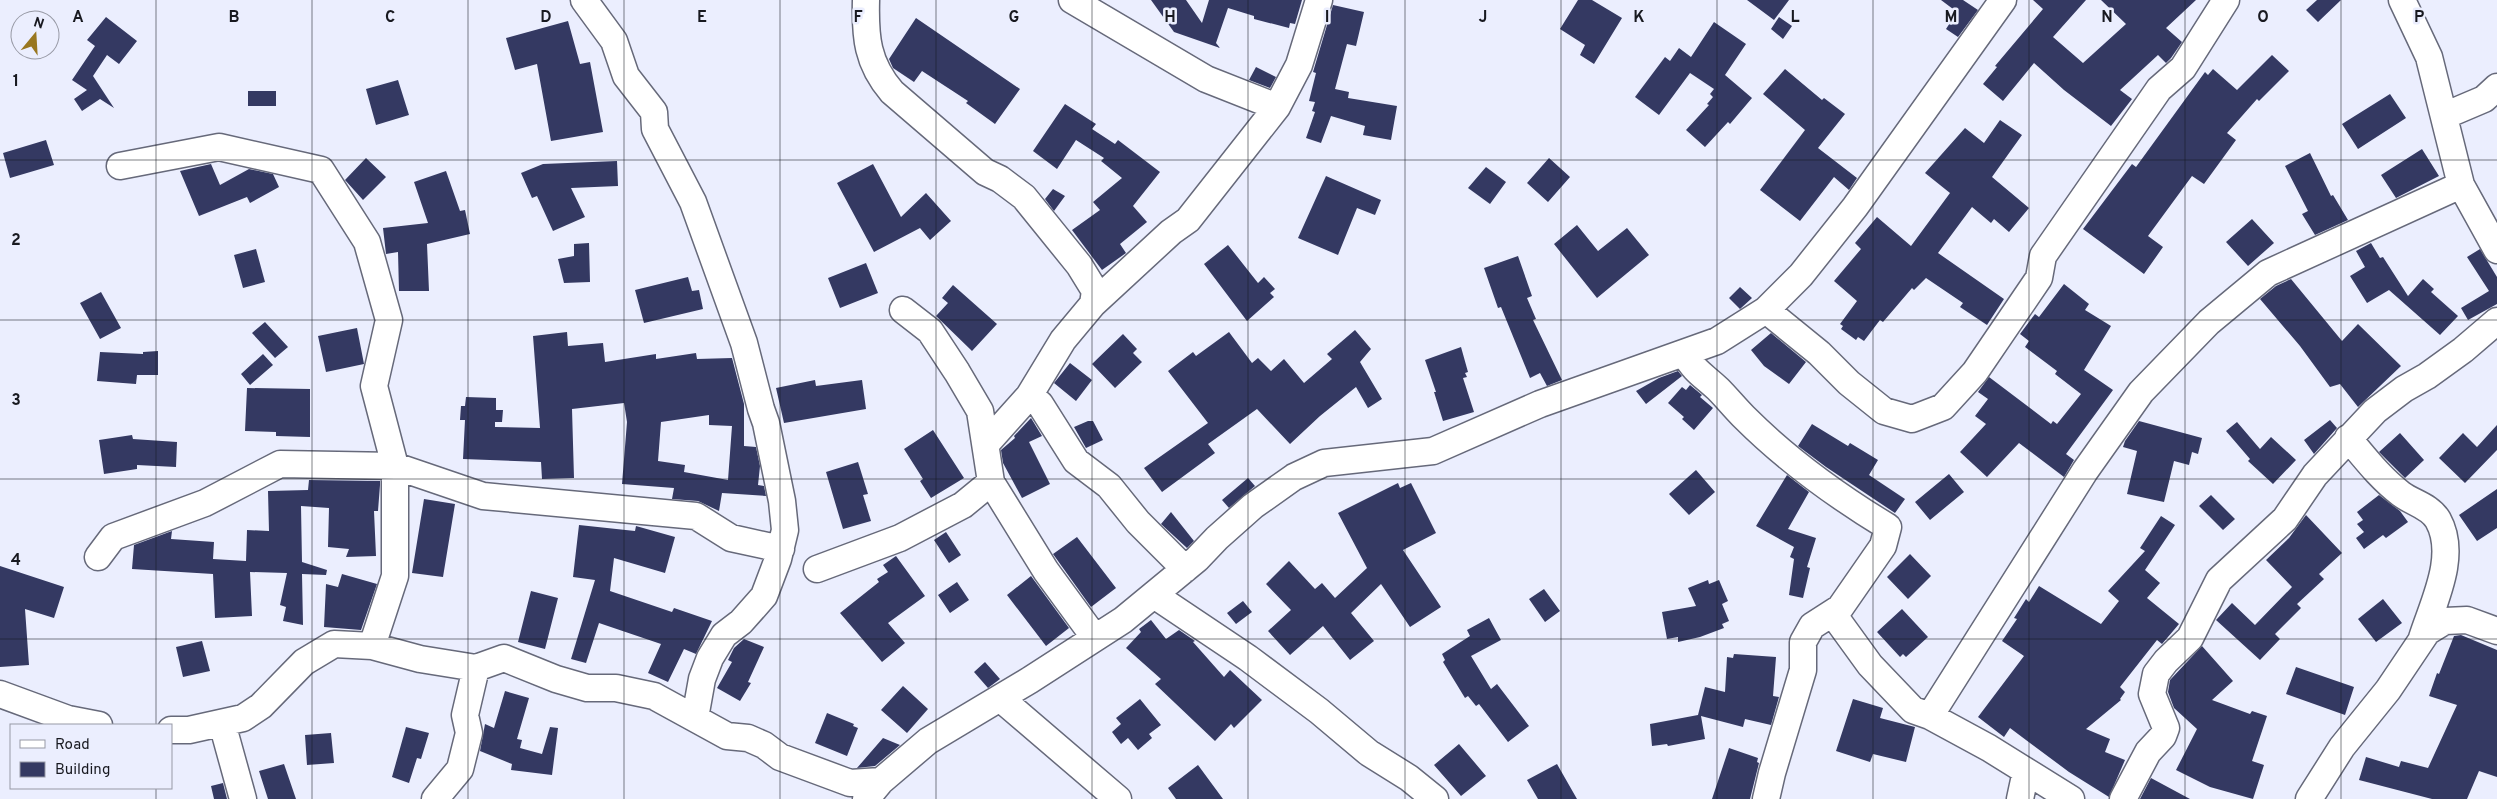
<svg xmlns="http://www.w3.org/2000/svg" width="2497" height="799" font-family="Overpass,sans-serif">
<rect width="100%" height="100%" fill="#ebeefe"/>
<path fill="#343962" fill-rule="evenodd" d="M 1151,0 L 1186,0 L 1202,23 L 1209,0 L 1302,0 L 1295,24 L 1290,23 L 1289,28 L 1254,19 L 1254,16 L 1228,8 L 1216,43 L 1220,48 L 1174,32 Z
M 1578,0 L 1592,0 L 1622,18 L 1594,64 L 1580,55 L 1585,45 L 1560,29 Z
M 1747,0 L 1789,0 L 1774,20 Z
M 1941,0 L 1963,0 L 1978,10 L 1958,37 L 1946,29 L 1957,12 Z
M 2033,0 L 2086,0 L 2053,37 L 2083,63 L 2126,24 L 2101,0 L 2196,0 L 2166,28 L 2182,42 L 2171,58 L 2166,63 L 2158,55 L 2120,90 L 2132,99 L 2111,126 L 2064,90 L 2034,63 L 2003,101 L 1983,84 L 1997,67 L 1995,66 L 2043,9 Z
M 2317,0 L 2341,0 L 2318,22 L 2306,10 Z
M 1333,5 L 1364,12 L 1356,46 L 1347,44 L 1335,89 L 1349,92 L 1348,98 L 1397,106 L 1391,140 L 1363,135 L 1365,126 L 1331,116 L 1321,143 L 1306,138 L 1315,112 L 1312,111 L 1315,102 L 1309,101 L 1316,73 L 1313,72 Z
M 106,17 L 137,41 L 119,64 L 107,55 L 93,76 L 114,108 L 100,99 L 82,111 L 74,99 L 87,90 L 72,80 L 95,46 L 87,40 Z
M 1779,17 L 1792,26 L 1783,39 L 1771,29 Z
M 916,18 L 1020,89 L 995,124 L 966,103 L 968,101 L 922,71 L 914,82 L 893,68 L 889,59 Z
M 568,21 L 580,64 L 590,62 L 603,132 L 551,141 L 537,64 L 515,70 L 506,38 Z
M 1714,22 L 1746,44 L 1725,75 L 1752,98 L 1730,124 L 1728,122 L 1705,147 L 1686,130 L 1709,105 L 1707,104 L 1713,97 L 1710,94 L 1714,89 L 1690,73 L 1659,115 L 1635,97 L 1665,57 L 1670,61 L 1679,48 L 1691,57 Z
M 2272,55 L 2289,71 L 2259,101 L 2257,99 L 2227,133 L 2236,140 L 2204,184 L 2192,176 L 2148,236 L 2163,247 L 2144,274 L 2083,229 L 2132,164 L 2136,167 L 2205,72 L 2208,75 L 2213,69 L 2237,90 Z
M 1256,67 L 1276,77 L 1270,88 L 1249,80 Z
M 1785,69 L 1822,100 L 1824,98 L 1845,114 L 1818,148 L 1857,178 L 1849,190 L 1834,177 L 1800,221 L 1760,190 L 1805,130 L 1763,94 Z
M 398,80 L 409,115 L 376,125 L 366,89 Z
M 248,91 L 276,91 L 276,106 L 248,106 Z
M 2390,94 L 2406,118 L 2358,149 L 2342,124 Z
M 1065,104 L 1096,124 L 1092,129 L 1115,144 L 1118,140 L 1160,172 L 1133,206 L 1147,222 L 1120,244 L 1126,253 L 1102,270 L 1072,230 L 1100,210 L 1093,202 L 1122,178 L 1101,161 L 1104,158 L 1076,140 L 1057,169 L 1033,151 Z
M 2000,120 L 2022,135 L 1992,177 L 2029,208 L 2009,232 L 1994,219 L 1991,223 L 1972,207 L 1938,253 L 2004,299 L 1987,325 L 1960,307 L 1963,303 L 1926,278 L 1914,290 L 1912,288 L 1883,322 L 1880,320 L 1864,341 L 1858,337 L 1856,340 L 1841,329 L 1843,326 L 1840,324 L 1857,301 L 1834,281 L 1861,249 L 1855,243 L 1877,217 L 1911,246 L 1950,193 L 1925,173 L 1965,128 L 1984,143 Z
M 46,140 L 54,165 L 10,178 L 3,153 Z
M 2422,149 L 2439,176 L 2396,198 L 2381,175 Z
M 2310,153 L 2331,196 L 2333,195 L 2348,220 L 2315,235 L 2302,214 L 2308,211 L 2285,166 Z
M 366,158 L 386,177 L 363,200 L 345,180 Z
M 1549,158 L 1570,177 L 1548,202 L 1527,183 Z
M 617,161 L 618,186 L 571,188 L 585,217 L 553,231 L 537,196 L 532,198 L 521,173 L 543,164 Z
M 211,164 L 220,185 L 249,169 L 273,174 L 279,187 L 250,203 L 247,197 L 199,216 L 180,171 Z
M 873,164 L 901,217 L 926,193 L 951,221 L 930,240 L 920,228 L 874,252 L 837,183 Z
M 1486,167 L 1506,182 L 1490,204 L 1468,188 Z
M 446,171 L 460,211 L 465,210 L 470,234 L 427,244 L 429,291 L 399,291 L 398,252 L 386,254 L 383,228 L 428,223 L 414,182 Z
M 1326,176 L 1381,200 L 1375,215 L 1357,208 L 1338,255 L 1298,238 Z
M 1053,189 L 1065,196 L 1054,211 L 1045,199 Z
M 2252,219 L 2274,243 L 2248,266 L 2226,242 Z
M 1577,225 L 1598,251 L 1627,228 L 1649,255 L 1597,298 L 1554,244 Z
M 589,243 L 590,282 L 564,283 L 558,259 L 574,256 L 574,244 Z
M 2371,243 L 2380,258 L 2383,257 L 2408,296 L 2423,279 L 2434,289 L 2431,292 L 2458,316 L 2440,335 L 2389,290 L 2367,303 L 2350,276 L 2365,267 L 2356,251 Z
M 1228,245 L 1258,283 L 1264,277 L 1275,289 L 1270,293 L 1274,297 L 1247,321 L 1204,264 Z
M 256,249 L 265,282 L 243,288 L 234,255 Z
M 2480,249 L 2497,277 L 2497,304 L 2468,320 L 2461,308 L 2489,291 L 2467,257 Z
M 1518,256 L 1532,296 L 1527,298 L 1536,319 L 1533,320 L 1562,380 L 1547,386 L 1540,373 L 1530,378 L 1501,307 L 1498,308 L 1484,268 Z
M 866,263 L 878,293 L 840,308 L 828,278 Z
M 688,277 L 692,291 L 699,290 L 703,309 L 644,323 L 635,290 Z
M 2291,279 L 2342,341 L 2358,324 L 2401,366 L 2358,407 L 2340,384 L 2330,387 L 2300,346 L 2260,299 L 2276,286 Z
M 2064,284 L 2089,304 L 2085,310 L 2111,326 L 2084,370 L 2113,390 L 2066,454 L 2074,460 L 2064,477 L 2019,443 L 1987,477 L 1960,452 L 1986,424 L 1975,416 L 1988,399 L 1978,392 L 1989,377 L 2051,424 L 2053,421 L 2057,424 L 2081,394 L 2055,374 L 2057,371 L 2025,347 L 2029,341 L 2020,334 L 2035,314 L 2039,317 Z
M 953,285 L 997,324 L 972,351 L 936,316 L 948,303 L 942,298 Z
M 1740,287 L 1752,298 L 1740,309 L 1729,298 Z
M 101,292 L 121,328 L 100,339 L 80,303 Z
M 265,322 L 288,347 L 275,358 L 252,333 Z
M 357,328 L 364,364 L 326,372 L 318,336 Z
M 1355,330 L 1371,349 L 1360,362 L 1382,399 L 1368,408 L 1356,387 L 1320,416 L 1290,444 L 1257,409 L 1208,444 L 1215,453 L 1162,492 L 1144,468 L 1208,423 L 1168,371 L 1193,352 L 1196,356 L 1229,332 L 1252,363 L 1258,358 L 1271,371 L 1284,359 L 1304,383 L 1332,359 L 1327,354 Z
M 567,332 L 568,346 L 603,343 L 605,362 L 656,354 L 656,359 L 696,353 L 697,359 L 732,358 L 744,404 L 744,446 L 756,447 L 760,466 L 758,485 L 764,486 L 766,496 L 722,493 L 719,511 L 698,501 L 672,499 L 674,488 L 622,484 L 627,422 L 624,403 L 572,409 L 574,478 L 542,479 L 541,462 L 463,459 L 465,420 L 460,420 L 461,406 L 465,406 L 466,397 L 496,398 L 496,410 L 503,410 L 502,422 L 495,422 L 495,427 L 540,428 L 533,336 ZM 709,415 L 709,425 L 732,426 L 728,480 L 684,472 L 685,465 L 658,461 L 661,422 Z
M 1771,333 L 1806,362 L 1789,384 L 1764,366 L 1751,350 Z
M 1123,334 L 1137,349 L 1133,353 L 1142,362 L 1115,388 L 1092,364 Z
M 1461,347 L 1468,372 L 1465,373 L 1467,377 L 1463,378 L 1474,412 L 1443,421 L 1434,392 L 1436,392 L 1425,360 Z
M 158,351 L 158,375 L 137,375 L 136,384 L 97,381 L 100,352 L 143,354 L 143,352 Z
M 263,354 L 273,365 L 250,385 L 241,374 Z
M 1070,363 L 1092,380 L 1076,401 L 1054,383 Z
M 1678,371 L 1682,376 L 1646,404 L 1636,391 L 1659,378 Z
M 815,380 L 816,386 L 862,380 L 866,409 L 784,423 L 776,388 Z
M 1690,385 L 1702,395 L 1700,397 L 1713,408 L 1694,430 L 1682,419 L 1684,417 L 1668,403 L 1682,387 L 1686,390 Z
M 247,388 L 310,389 L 310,437 L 276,436 L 276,432 L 245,431 Z
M 1031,418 L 1042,436 L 1029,442 L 1050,484 L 1022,498 L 1003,463 L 1001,450 L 1015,438 L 1014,436 Z
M 2330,420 L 2337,428 L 2314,454 L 2304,440 Z
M 1088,421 L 1093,421 L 1103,440 L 1086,448 L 1074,427 Z
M 2139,421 L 2202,438 L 2198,454 L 2192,452 L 2189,465 L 2174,461 L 2164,502 L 2127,494 L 2137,451 L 2123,447 L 2125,441 Z
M 2237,422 L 2260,449 L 2271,437 L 2296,460 L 2273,484 L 2248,461 L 2250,459 L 2226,431 Z
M 1812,424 L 1848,446 L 1850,443 L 1878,460 L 1869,475 L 1905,499 L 1895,513 L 1826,467 L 1798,446 Z
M 2497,425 L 2497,450 L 2465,483 L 2439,458 L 2463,433 L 2477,447 Z
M 933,430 L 964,478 L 931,498 L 920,481 L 923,479 L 904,449 Z
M 2400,433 L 2424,460 L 2405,478 L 2379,452 Z
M 132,435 L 133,439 L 177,442 L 176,467 L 137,465 L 137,469 L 104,474 L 99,440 Z
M 858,462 L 868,494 L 863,495 L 871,521 L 843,529 L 826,472 Z
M 1696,470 L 1715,492 L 1689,515 L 1669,494 Z
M 1949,474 L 1964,492 L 1930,520 L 1915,502 Z
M 1787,475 L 1809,492 L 1788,529 L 1816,538 L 1807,567 L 1810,568 L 1803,598 L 1789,595 L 1794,559 L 1790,557 L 1794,547 L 1756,526 Z
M 1248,478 L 1255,486 L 1229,508 L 1222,500 Z
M 309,480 L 380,481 L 380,485 L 378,511 L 374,511 L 376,556 L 346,557 L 349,549 L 328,547 L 329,508 L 301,506 L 302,562 L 327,570 L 326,575 L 302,574 L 303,625 L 283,621 L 286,607 L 280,605 L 287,573 L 250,572 L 252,616 L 215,618 L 213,574 L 132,569 L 134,545 L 172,531 L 171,539 L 214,542 L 213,559 L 246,561 L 247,530 L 269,531 L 268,491 L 308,490 Z
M 1398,483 L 1400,488 L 1411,483 L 1436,533 L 1403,550 L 1441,607 L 1410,627 L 1381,584 L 1351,613 L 1374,641 L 1350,660 L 1323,626 L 1290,655 L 1268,631 L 1291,610 L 1266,584 L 1289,561 L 1315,589 L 1322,583 L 1335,598 L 1367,568 L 1338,513 Z
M 2497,489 L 2497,528 L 2477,541 L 2459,515 Z
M 2211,495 L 2235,519 L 2223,530 L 2199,506 Z
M 2379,495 L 2400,511 L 2408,522 L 2386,538 L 2383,535 L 2364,549 L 2356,538 L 2364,532 L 2357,524 L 2363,520 L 2357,512 Z
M 424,499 L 455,504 L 443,577 L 412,573 Z
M 1171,512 L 1194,541 L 1187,548 L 1161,524 Z
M 2306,515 L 2342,553 L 2319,574 L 2324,579 L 2297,604 L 2301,608 L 2275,634 L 2280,639 L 2260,660 L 2216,620 L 2232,603 L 2255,625 L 2292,587 L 2266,560 L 2289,538 Z
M 2161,516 L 2175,525 L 2145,570 L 2160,583 L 2147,598 L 2179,624 L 2162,644 L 2157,640 L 2120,687 L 2125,692 L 2120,699 L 2121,700 L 2086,729 L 2110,739 L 2105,752 L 2125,760 L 2109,797 L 2069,772 L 2010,728 L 2004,737 L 1978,717 L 2024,656 L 2002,641 L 2017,619 L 2014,618 L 2026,599 L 2029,602 L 2039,586 L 2101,624 L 2119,601 L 2108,591 L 2145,551 L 2140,548 Z
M 579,525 L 635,531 L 636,526 L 675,537 L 665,573 L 614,558 L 610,591 L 672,612 L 674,608 L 712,621 L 696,654 L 684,649 L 668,682 L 648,673 L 661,644 L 599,623 L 586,663 L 571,659 L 595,580 L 573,577 Z
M 946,532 L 961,555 L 949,563 L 934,540 Z
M 1077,537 L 1116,588 L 1091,607 L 1053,554 Z
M 1910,554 L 1931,576 L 1908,599 L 1887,577 Z
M 896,556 L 925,596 L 888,623 L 905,643 L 882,662 L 840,613 L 879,582 L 877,579 L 888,572 L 883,565 Z
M 0,566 L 64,587 L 54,618 L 25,609 L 29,665 L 0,667 Z
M 342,574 L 377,584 L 361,630 L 324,627 L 326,584 L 338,587 Z
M 1031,576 L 1069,628 L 1046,646 L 1007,595 Z
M 1708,580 L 1709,584 L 1719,580 L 1728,601 L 1722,604 L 1729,621 L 1722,624 L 1724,628 L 1700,637 L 1678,642 L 1678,637 L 1667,639 L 1662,612 L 1696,606 L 1688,588 Z
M 957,582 L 969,600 L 950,613 L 938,595 Z
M 1544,589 L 1560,611 L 1545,622 L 1529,599 Z
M 531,591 L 558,598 L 545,649 L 518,642 Z
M 2383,599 L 2402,623 L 2376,642 L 2358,619 Z
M 1243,601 L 1252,612 L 1236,624 L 1227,613 Z
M 1902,609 L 1928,637 L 1906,657 L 1903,654 L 1900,657 L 1877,632 Z
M 1489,618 L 1501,640 L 1471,656 L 1491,689 L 1497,684 L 1529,726 L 1508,742 L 1479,704 L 1476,706 L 1468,696 L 1465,698 L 1443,662 L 1445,660 L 1442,654 L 1470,636 L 1467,630 Z
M 1151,620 L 1166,639 L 1179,630 L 1195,641 L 1193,642 L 1224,677 L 1230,670 L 1262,700 L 1234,728 L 1231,724 L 1215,741 L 1155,684 L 1161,679 L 1126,648 L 1141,632 L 1139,629 Z
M 2461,635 L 2497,650 L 2497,777 L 2479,771 L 2467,799 L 2432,799 L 2359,780 L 2366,757 L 2399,767 L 2401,761 L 2428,768 L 2457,705 L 2429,696 L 2437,673 L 2439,674 L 2454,636 Z
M 744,639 L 764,647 L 748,682 L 751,683 L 740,701 L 717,688 L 732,662 L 728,660 L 734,648 Z
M 202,641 L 210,671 L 183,677 L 176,647 Z
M 2202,646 L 2233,681 L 2212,700 L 2250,714 L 2252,711 L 2267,716 L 2252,761 L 2264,765 L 2253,799 L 2210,787 L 2176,770 L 2197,729 L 2174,708 L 2168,692 L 2170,680 Z
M 1734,654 L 1776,657 L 1773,696 L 1779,697 L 1771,725 L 1745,719 L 1743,727 L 1701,716 L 1705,739 L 1668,746 L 1667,744 L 1652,746 L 1650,724 L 1698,715 L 1705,687 L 1725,692 L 1727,657 L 1733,658 Z
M 985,662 L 1000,679 L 988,688 L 974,672 Z
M 2296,667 L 2354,687 L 2345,715 L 2286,694 Z
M 903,686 L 928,709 L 907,733 L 881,710 Z
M 505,691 L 529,698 L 517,739 L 522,740 L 520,748 L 542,754 L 550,727 L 558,728 L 552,775 L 511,770 L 512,764 L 480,751 L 485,724 L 494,728 Z
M 1140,699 L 1161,725 L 1149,734 L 1152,738 L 1138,750 L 1128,738 L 1121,744 L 1112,732 L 1121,724 L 1116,718 Z
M 1853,699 L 1883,708 L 1880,718 L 1915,727 L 1906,762 L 1873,754 L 1870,762 L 1836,751 Z
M 827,713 L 854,724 L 853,726 L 858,728 L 847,756 L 815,743 Z
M 406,727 L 429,733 L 421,759 L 417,758 L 409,783 L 392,777 Z
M 331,733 L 334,763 L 307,765 L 305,735 Z
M 883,738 L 900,745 L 875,766 L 857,768 Z
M 1459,744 L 1486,776 L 1461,796 L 1434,765 Z
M 1729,748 L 1758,758 L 1757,762 L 1759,763 L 1750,799 L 1712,799 Z
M 284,764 L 296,799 L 268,799 L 259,771 Z
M 1557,764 L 1577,799 L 1538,799 L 1527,780 Z
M 1198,765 L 1223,799 L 1176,799 L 1168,788 Z
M 2151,778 L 2190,799 L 2140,799 Z
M 223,783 L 227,799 L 214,799 L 211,786 Z"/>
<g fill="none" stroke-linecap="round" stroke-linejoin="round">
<g stroke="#66697a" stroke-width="29">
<path id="minor" d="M 584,0 L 614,41 L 626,76 L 654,112 L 655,129 L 693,202 L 744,343 L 761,409 L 766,423 L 782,501 L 785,530 L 778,559 L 764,596 L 741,622 L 724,635 L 710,658 L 702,679 L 695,718
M 866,0 C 865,37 867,63 892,92 L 985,172 L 1000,179 L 1024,197 L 1079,265 L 1095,291 L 1093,304
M 1072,0 L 1206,79 L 1277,107
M 2402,0 L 2429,57 L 2461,185 L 2497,250
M 2444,116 L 2484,99 L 2497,87
M 120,166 L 219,147 L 321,170 L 367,242 L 389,320 L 374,386 L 395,466 L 395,576 L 372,646
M 903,310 L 930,331 L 957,372 L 980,411 L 991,482 L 1046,571 L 1095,638
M 1766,310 L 1819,353 L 1849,383 L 1884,411 L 1912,419 L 1943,407 L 1975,372 L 2039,278 L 2043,256 L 2159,89 L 2183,68 L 2226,0
M 1684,353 C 1696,373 1702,374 1718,389 C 1727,398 1735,408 1744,417 C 1786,459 1837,496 1888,527 L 1883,546 L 1840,608 L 1812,626 L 1803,642 L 1803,670 L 1772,773 L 1766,799
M 2348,438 C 2365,458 2380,478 2401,494 C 2413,503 2430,506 2438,520 C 2458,556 2433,603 2422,638
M 986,444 L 1029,396
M 98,557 L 113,537 L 205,503 L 280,464 L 395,466 L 483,496 L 696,516 L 731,538 L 781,549
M 817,569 L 900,538 L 963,505 L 991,482
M 1185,569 L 1138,522 L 1109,486 L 1076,461 L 1040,404 L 1029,396 L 1063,340 L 1093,304 L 1171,232 L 1188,220 L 1277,107 L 1299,65 L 1319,0
M 1154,595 L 1248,658 L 1319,711 L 1369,753 L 1409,778 L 1435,799
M 1833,614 L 1870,665 L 1913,710 L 1930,716 L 2085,471 L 2141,392 L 2209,322 L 2268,273 L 2461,185
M 0,694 L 68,719 L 99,725
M 1000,698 L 1118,799
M 1930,716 L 1989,748 L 2071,799
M 222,723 L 243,799
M 171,730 L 189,730 L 243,718 L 261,706 L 304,662 L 334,644 L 372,646 L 420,659 L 476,668 L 504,658 L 556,679 L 587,688 L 616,688 L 654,696 L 727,736 L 748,738 L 764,745 L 780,757 L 850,783 L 881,781
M 435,799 L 460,769 L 469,733 L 465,715 L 476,668
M 866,799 L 881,781 L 928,741 L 1030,680 L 1123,620 L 1197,559 L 1217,538 L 1253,506 L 1294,477 L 1324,463 L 1433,451 L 1540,404 L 1717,341 L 1766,310 L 1801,275 L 1855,207 L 2003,0
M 2020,799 L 2026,771
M 2123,799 L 2148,752 L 2163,736 L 2166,728 L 2152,694 L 2156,674 L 2166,661 L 2190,638 L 2219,580 L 2285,519 L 2315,475 L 2375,411 L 2404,389 L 2427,376 L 2463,350 L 2497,321
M 2309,799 L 2342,747 L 2388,690 L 2427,632 L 2445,621 L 2467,620 L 2497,631"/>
</g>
<use href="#minor" stroke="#fff" stroke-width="26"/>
</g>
<path fill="none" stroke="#181920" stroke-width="1" stroke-opacity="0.55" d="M 156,0 L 156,725M 312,0 L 312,799M 468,0 L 468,799M 624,0 L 624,799M 780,0 L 780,799M 936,0 L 936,799M 1092,0 L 1092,799M 1248,0 L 1248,799M 1405,0 L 1405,799M 1561,0 L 1561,799M 1717,0 L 1717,799M 1873,0 L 1873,799M 2029,0 L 2029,799M 2185,0 L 2185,799M 2341,0 L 2341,799M 0,160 L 2497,160M 0,320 L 2497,320M 0,479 L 2497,479M 0,639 L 2497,639M 156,788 L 156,799"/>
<g font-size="16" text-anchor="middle" font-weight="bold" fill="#181920" stroke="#ebeefe" stroke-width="5" stroke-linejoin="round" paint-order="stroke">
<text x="78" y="22">A</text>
<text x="234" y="22">B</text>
<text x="390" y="22">C</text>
<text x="546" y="22">D</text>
<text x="702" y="22">E</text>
<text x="858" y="22">F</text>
<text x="1014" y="22">G</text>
<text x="1170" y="22">H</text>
<text x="1327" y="22">I</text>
<text x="1483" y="22">J</text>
<text x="1639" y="22">K</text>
<text x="1795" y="22">L</text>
<text x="1951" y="22">M</text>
<text x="2107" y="22">N</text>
<text x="2263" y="22">O</text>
<text x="2419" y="22">P</text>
<text x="16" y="86">1</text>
<text x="16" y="245">2</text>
<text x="16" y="405">3</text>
<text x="16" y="565">4</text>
</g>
<rect x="10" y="724" width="162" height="65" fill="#ebeefe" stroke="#9799a5"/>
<rect x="20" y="740" width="25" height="8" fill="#ffffff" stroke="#9799a5"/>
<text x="55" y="749" font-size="15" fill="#181920">Road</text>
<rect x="20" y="762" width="25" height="15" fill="#343962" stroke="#9799a5"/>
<text x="55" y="774" font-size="15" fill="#181920">Building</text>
<g transform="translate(35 35) rotate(18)"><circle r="24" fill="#ebeefe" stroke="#9799a5"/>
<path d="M0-4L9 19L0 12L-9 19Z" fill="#997720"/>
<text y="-8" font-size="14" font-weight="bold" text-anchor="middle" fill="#181920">N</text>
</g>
</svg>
